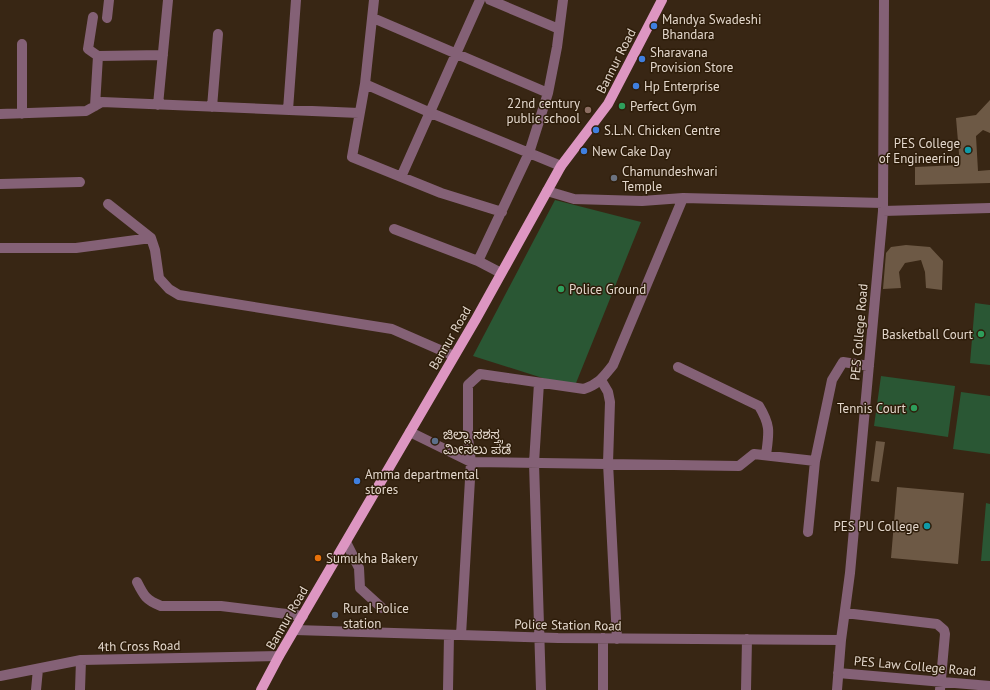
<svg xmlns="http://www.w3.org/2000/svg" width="990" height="690" font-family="'PT Sans','Noto Sans Kannada',sans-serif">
<rect width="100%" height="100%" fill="#382614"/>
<path fill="#2a5734" d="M 555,200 L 641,222 L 574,388 L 473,356 Z
M 975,303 L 990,305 L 990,365 L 970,363 Z
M 881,376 L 955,386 L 948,437 L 874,426 Z
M 961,392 L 990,396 L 990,454 L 953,449 Z
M 986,503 L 990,504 L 990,561 L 981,561 Z"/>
<path fill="#6d5945" d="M 990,100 L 990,133 L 983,130 L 976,136 L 978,171 L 990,170 L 990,183 L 915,185 L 915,167 L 960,165 L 956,118 L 976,115 Z
M 906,245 L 930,247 L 943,261 L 942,290 L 926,288 L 925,272 L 921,260 L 905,263 L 899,272 L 901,288 L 883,289 L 886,253 L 891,247 Z
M 876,441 L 885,442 L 879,482 L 871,481 Z
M 897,487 L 964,493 L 958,564 L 891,558 Z"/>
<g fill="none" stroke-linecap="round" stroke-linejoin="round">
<path stroke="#846176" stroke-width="10" d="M 374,0 L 365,84 L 352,157 L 441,193 L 502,212
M 490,0 L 559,29
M 93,17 L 88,49 L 98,56 L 163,55
M 107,18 L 109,0
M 373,18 L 548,93
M 22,44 L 22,114
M 365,84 L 431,113 L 561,166
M 158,105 L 168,0
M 95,106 L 98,56
M 212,107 L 218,34
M 288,110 L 296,0
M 0,114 L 86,111 L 102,102 L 359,113
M 401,177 L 480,0
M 0,184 L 80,182
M 547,191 L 574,199 L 642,201 L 683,198 L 883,203
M 108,204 L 151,238 L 155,250 L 159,278 L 169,289 L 179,295 L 392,329 L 454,356
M 883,211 L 990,208
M 394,229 L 478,261
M 0,248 L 76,248 L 151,238
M 501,273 L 478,261 L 529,153 L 548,93 L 557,47 L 563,0
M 678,367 L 759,406 C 771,426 769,432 766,455
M 601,380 L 608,392 L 610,402 L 608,463 L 617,639
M 539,383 L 534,463 L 541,690
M 410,432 L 471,462 L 739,466 L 754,454 L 815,461
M 808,532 L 815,461 L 832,380 L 843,362 L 869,366
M 346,542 L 359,568 L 360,588 L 382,608
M 137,582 C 144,596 146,600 161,606 L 221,606 L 303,616
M 845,613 L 937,624 L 944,630 L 945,634 L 940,690
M 295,630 L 558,638 L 841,640
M 461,635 L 471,462 L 468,438 L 468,385 L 480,374 L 584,389 C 599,384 603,377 613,365 L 683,198
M 838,673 L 990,686
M 0,676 L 81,660 L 279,656
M 36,690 L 38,669
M 80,690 L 81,660
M 448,690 L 449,635
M 603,690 L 603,638
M 746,690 L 747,639
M 837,690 L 841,640 L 850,573 L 883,211 L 884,0"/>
<path stroke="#dd96c2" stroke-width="10" d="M 261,690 L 279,656 L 476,319 L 561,166 L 608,104 L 662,0"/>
</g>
<g fill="#3f7fe0" stroke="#2e1d0a" stroke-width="1.5">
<circle cx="654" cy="26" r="4"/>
<circle cx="642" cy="59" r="4"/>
<circle cx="636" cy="86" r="4"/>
<circle cx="596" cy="130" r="4"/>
<circle cx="584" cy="151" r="4"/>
<circle cx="357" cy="481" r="4"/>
</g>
<g fill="#2e9e5b" stroke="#2e1d0a" stroke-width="1.5">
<circle cx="622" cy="106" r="4"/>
<circle cx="561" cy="289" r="4"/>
<circle cx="981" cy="334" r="4"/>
<circle cx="914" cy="408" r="4"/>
</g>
<circle fill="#8d6e63" stroke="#2e1d0a" stroke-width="1.5" cx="588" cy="110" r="4"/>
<g fill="#0f9aa8" stroke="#2e1d0a" stroke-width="1.5">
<circle cx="968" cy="150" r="4"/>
<circle cx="927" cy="526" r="4"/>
</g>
<circle fill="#6b7280" stroke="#2e1d0a" stroke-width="1.5" cx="614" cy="178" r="4"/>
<g fill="#5c6f8a" stroke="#2e1d0a" stroke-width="1.5">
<circle cx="435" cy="441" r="4"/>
<circle cx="335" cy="615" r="4"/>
</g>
<circle fill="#e8710a" stroke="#2e1d0a" stroke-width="1.5" cx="318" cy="558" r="4"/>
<g text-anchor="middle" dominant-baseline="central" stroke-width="3" stroke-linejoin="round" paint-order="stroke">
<g font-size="13" fill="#e3d7cc" stroke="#2e1d0a" text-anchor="start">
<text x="662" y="19">Mandya Swadeshi<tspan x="662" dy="15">Bhandara</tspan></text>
<text x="650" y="52">Sharavana<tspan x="650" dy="15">Provision Store</tspan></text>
<text x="644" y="86">Hp Enterprise</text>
<text x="580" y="103" text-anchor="end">22nd century<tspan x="580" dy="15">public school</tspan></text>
<text x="630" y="106">Perfect Gym</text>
<text x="604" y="130">S.L.N. Chicken Centre</text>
<text x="960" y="143" text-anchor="end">PES College<tspan x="960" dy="15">of Engineering</tspan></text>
<text x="592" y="151">New Cake Day</text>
<text x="622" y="171">Chamundeshwari<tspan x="622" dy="15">Temple</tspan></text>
<text x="569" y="289">Police Ground</text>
<text x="973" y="334" text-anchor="end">Basketball Court</text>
<text x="906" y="408" text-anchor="end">Tennis Court</text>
<text x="443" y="434">ಜಿಲ್ಲಾ ಸಶಸ್ತ್ರ<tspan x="443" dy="15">ಮೀಸಲು ಪಡೆ</tspan></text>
<text x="365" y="474">Amma departmental<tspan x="365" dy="15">stores</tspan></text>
<text x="919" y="526" text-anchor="end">PES PU College</text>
<text x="326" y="558">Sumukha Bakery</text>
<text x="343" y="608">Rural Police<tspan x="343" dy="15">station</tspan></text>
</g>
<g font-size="13" fill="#e3d7cc" stroke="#2e1d0a">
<text transform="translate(616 61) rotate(-63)">Bannur Road</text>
<text transform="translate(859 332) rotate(-85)">PES College Road</text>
<text transform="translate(450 338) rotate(-60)">Bannur Road</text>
<text transform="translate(287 618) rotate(-60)">Bannur Road</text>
<text transform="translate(568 625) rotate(1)">Police Station Road</text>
<text transform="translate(139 646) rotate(-1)">4th Cross Road</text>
<text transform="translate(915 666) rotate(5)">PES Law College Road</text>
</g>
</g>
</svg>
